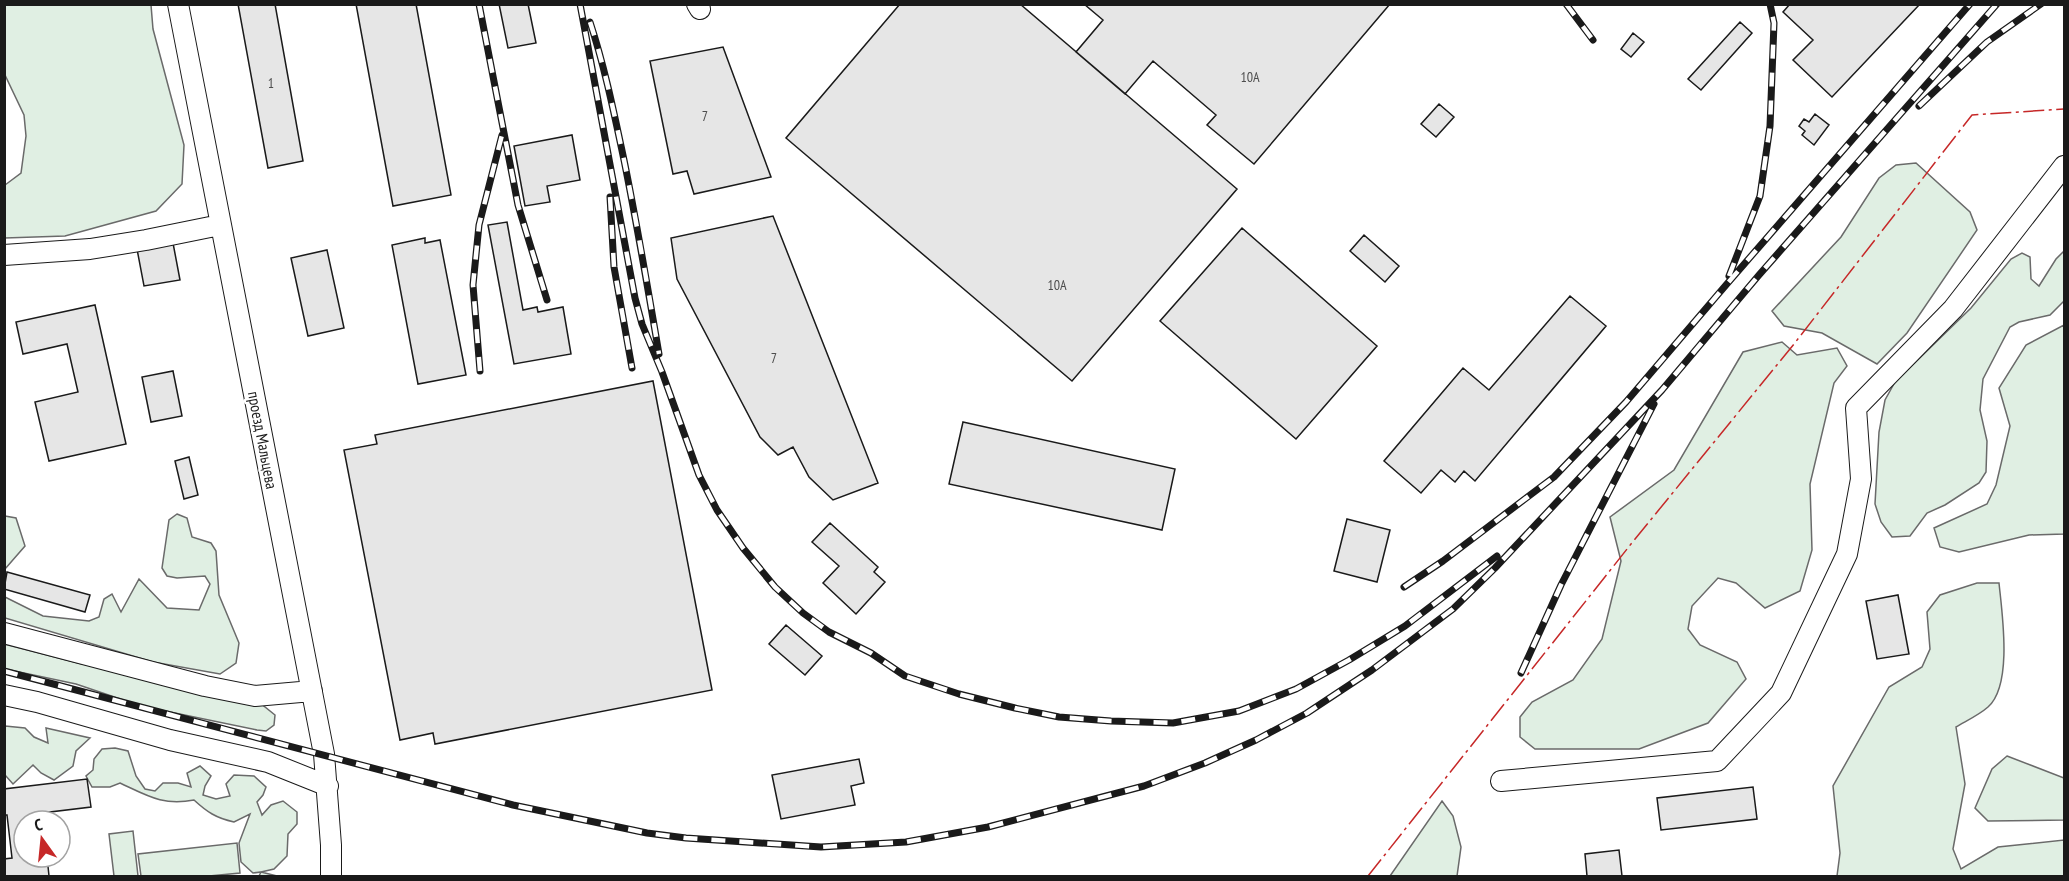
<svg xmlns="http://www.w3.org/2000/svg" width="2069" height="881" font-family="'PT Sans Narrow',sans-serif">
<rect width="100%" height="100%" fill="#fff"/>
<path fill="#e0efe3" stroke="#6a6a6a" stroke-width="1.5" d="M 5,4 L 151,5 L 153,29 L 184,145 L 182,184 L 156,211 L 65,236 L 5,238 L 5,185 L 21,173 L 26,136 L 24,115 L 5,75 Z
M 1916,163 L 1970,212 L 1977,230 L 1907,333 L 1877,364 L 1822,333 L 1784,326 L 1772,311 L 1841,237 L 1879,178 L 1896,165 Z
M 2064,251 L 2064,301 L 2050,315 L 2019,322 L 2010,327 L 1983,379 L 1980,410 L 1987,441 L 1986,472 L 1979,483 L 1945,505 L 1927,513 L 1910,536 L 1892,537 L 1881,522 L 1875,504 L 1879,432 L 1885,400 L 1895,382 L 1971,308 L 2011,259 L 2022,253 L 2030,257 L 2031,279 L 2039,286 L 2056,259 Z
M 2064,325 L 2064,534 L 2029,535 L 1959,552 L 1940,547 L 1934,528 L 1987,504 L 1996,485 L 2010,426 L 1999,388 L 2026,345 Z
M 1782,342 L 1797,355 L 1837,348 L 1847,366 L 1834,383 L 1810,484 L 1812,550 L 1800,591 L 1765,608 L 1736,583 L 1718,578 L 1692,606 L 1688,629 L 1700,645 L 1737,662 L 1746,679 L 1708,723 L 1639,749 L 1535,749 L 1520,737 L 1520,717 L 1532,702 L 1573,680 L 1602,639 L 1621,561 L 1610,517 L 1674,470 L 1743,352 Z
M 177,514 L 187,518 L 192,537 L 211,543 L 216,551 L 219,595 L 239,643 L 236,663 L 220,674 L 153,662 L 5,618 L 5,597 L 43,616 L 89,621 L 99,617 L 104,599 L 112,594 L 121,612 L 139,579 L 167,608 L 199,610 L 210,584 L 205,576 L 177,578 L 167,576 L 162,568 L 169,520 Z
M 5,516 L 16,518 L 25,546 L 5,569 Z
M 1977,583 L 1999,583 C 2002,613 2013,685 1988,707 C 1979,715 1966,721 1956,727 L 1965,784 L 1953,849 L 1961,869 L 1998,847 L 2064,840 L 2064,876 L 1837,876 L 1840,853 L 1833,786 L 1889,687 L 1922,667 L 1930,649 L 1927,612 L 1940,595 Z
M 4,644 L 82,664 L 141,673 L 260,703 L 275,715 L 274,725 L 266,731 L 257,730 L 141,706 L 76,684 L 5,669 Z
M 5,726 L 25,728 L 34,737 L 48,743 L 46,728 L 90,738 L 76,751 L 73,766 L 54,780 L 41,773 L 33,765 L 13,784 L 5,775 Z
M 115,748 L 128,751 L 136,776 L 145,789 L 155,791 L 163,783 L 178,783 L 191,787 L 187,773 L 200,766 L 211,776 L 205,786 L 203,795 L 216,799 L 230,796 L 226,784 L 234,775 L 254,776 L 266,787 L 263,795 L 257,802 L 262,815 L 271,805 L 283,801 L 297,812 L 297,824 L 288,834 L 287,856 L 274,869 L 261,872 L 277,876 L 259,876 L 261,872 L 253,873 L 241,862 L 239,843 L 250,814 L 234,822 C 216,818 207,812 194,800 C 163,806 148,796 120,783 L 110,787 L 92,787 L 86,776 L 93,770 L 94,759 L 102,749 Z
M 2007,756 L 2064,778 L 2064,820 L 1988,821 L 1975,808 L 1992,769 Z
M 1442,801 L 1453,816 L 1461,847 L 1457,876 L 1390,876 Z
M 133,831 L 138,876 L 114,876 L 109,834 Z
M 237,843 L 240,873 L 209,876 L 141,876 L 138,854 Z"/>
<path fill="#e6e6e6" stroke="#1a1a1a" stroke-width="1.5" d="M 238,4 L 275,4 L 303,161 L 268,168 Z
M 356,4 L 416,4 L 451,195 L 393,206 Z
M 499,4 L 528,4 L 536,43 L 508,48 Z
M 900,4 L 1020,4 L 1237,189 L 1072,381 L 786,138 Z
M 1084,4 L 1390,4 L 1254,164 L 1207,125 L 1216,115 L 1153,61 L 1125,94 L 1076,52 L 1103,20 Z
M 1790,4 L 1920,4 L 1832,97 L 1793,60 L 1813,40 L 1783,12 Z
M 1740,22 L 1752,33 L 1701,90 L 1688,79 Z
M 1633,33 L 1644,42 L 1631,57 L 1621,49 Z
M 723,47 L 771,177 L 694,194 L 687,171 L 673,174 L 650,61 Z
M 1439,104 L 1454,117 L 1436,137 L 1421,124 Z
M 1815,114 L 1829,125 L 1814,145 L 1802,135 L 1805,131 L 1799,126 L 1804,119 L 1809,122 Z
M 572,135 L 580,180 L 547,186 L 550,202 L 525,206 L 514,146 Z
M 773,216 L 878,483 L 833,500 L 809,477 L 793,447 L 778,455 L 760,437 L 677,279 L 671,238 Z
M 507,222 L 523,310 L 537,307 L 538,312 L 563,307 L 571,354 L 514,364 L 488,225 Z
M 1242,228 L 1377,346 L 1296,439 L 1160,321 Z
M 1364,235 L 1399,266 L 1385,282 L 1350,251 Z
M 425,238 L 425,243 L 440,240 L 466,375 L 418,384 L 392,245 Z
M 173,243 L 180,280 L 144,286 L 137,249 Z
M 327,250 L 344,328 L 308,336 L 291,258 Z
M 1570,296 L 1606,326 L 1475,481 L 1464,471 L 1455,482 L 1441,470 L 1421,493 L 1384,461 L 1463,368 L 1489,390 Z
M 95,305 L 126,444 L 49,461 L 35,402 L 78,392 L 67,344 L 23,354 L 16,322 Z
M 173,371 L 182,416 L 151,422 L 142,377 Z
M 653,381 L 712,690 L 435,744 L 433,733 L 400,740 L 344,450 L 377,444 L 375,435 Z
M 963,422 L 1175,469 L 1162,530 L 949,484 Z
M 189,457 L 198,495 L 184,499 L 175,461 Z
M 1347,519 L 1390,530 L 1377,582 L 1334,571 Z
M 830,523 L 878,567 L 874,572 L 885,582 L 856,614 L 823,583 L 839,566 L 812,542 Z
M 7,572 L 90,595 L 85,612 L 4,589 Z
M 1898,595 L 1909,654 L 1877,659 L 1866,601 Z
M 786,625 L 822,656 L 805,675 L 769,644 Z
M 859,759 L 864,783 L 851,786 L 855,805 L 781,819 L 772,775 Z
M 87,779 L 91,807 L 42,813 L 43,821 L 24,821 L 24,857 L 47,857 L 49,876 L 4,876 L 4,859 L 12,858 L 7,815 L 4,815 L 4,789 Z
M 1753,787 L 1757,819 L 1661,830 L 1657,798 Z
M 1619,850 L 1622,876 L 1587,876 L 1585,854 Z"/>
<g fill="none" stroke-linecap="round" stroke-linejoin="round">
<g stroke="#1a1a1a" stroke-width="22">
<path id="minor" d="M 178,4 L 324,754 L 331,845 L 331,876
M 697,4 L 700,9
M 4,255 L 90,249 L 146,240 L 220,225
M 4,633 L 205,686 L 255,696 L 312,691
M 4,695 L 37,702 L 170,740 L 268,762 L 328,786
M 1501,781 L 1717,761 L 1781,693 L 1847,554 L 1861,479 L 1856,408 L 1953,309 L 2064,166"/>
</g>
<use href="#minor" stroke="#fff" stroke-width="20"/>
<g stroke="#1a1a1a" stroke-width="7">
<path id="rail" d="M 479,4 L 518,205 L 547,300
M 580,4 L 635,298 L 642,324 L 662,372 L 699,475 L 717,510 L 743,548 L 775,587 L 803,613 L 829,632 L 871,653 L 905,676 L 959,694 L 1015,708 L 1059,717 L 1111,721 L 1173,723 L 1239,711 L 1296,689 L 1349,660 L 1405,626 L 1497,556
M 1566,4 L 1593,40
M 590,22 C 605,68 614,113 624,160 C 637,224 648,289 659,354
M 1919,106 L 1987,42 L 2041,4
M 610,197 L 614,267 L 632,368
M 1729,276 L 1760,196 L 1770,126 L 1774,23 L 1770,4
M 480,371 L 473,285 L 479,225 L 502,135
M 1404,587 L 1443,561 L 1554,477 L 1626,402 L 1726,285 L 1970,4
M 4,671 L 513,805 L 647,833 L 686,838 L 821,847 L 906,842 L 988,827 L 1144,786 L 1205,763 L 1256,740 L 1307,713 L 1372,670 L 1453,609 L 1495,568 L 1662,390 L 1759,275 L 1997,4
M 1521,673 L 1561,585 L 1654,404"/>
</g>
<use href="#rail" stroke="#fff" stroke-width="4.5" stroke-dasharray="14" stroke-linecap="butt"/>
<path stroke="#c62828" stroke-width="1.5" stroke-dasharray="21 4.5 3 4.5" stroke-linecap="butt" d="M 1368,876 L 1631,544 L 1794,344 L 1972,115 L 2064,109"/>
</g>
<g text-anchor="middle" dominant-baseline="central" stroke-width="4.5" stroke-linejoin="round" paint-order="stroke">
<g font-size="14" fill="#4d4d4d">
<text x="1250" y="77">10А</text>
<text x="271" y="83">1</text>
<text x="705" y="116">7</text>
<text x="1057" y="285">10А</text>
<text x="774" y="358">7</text>
</g>
<g font-size="16" fill="#1a1a1a" stroke="#fff">
<text transform="translate(263 440) rotate(79)">проезд Мальцева</text>
</g>
</g>
<rect width="2069" height="881" fill="none" stroke="#1a1a1a" stroke-width="12"/>
<g transform="translate(42 839) rotate(345)"><circle r="28" fill="#ffffff" stroke="#a3a3a3" stroke-width="1.5"/>
<path d="M0-4.5L10 22L0 15L-10 22Z" fill="#c62828"/>
<text y="-9" font-size="16" font-weight="bold" text-anchor="middle" fill="#1a1a1a">С</text>
</g>
</svg>
